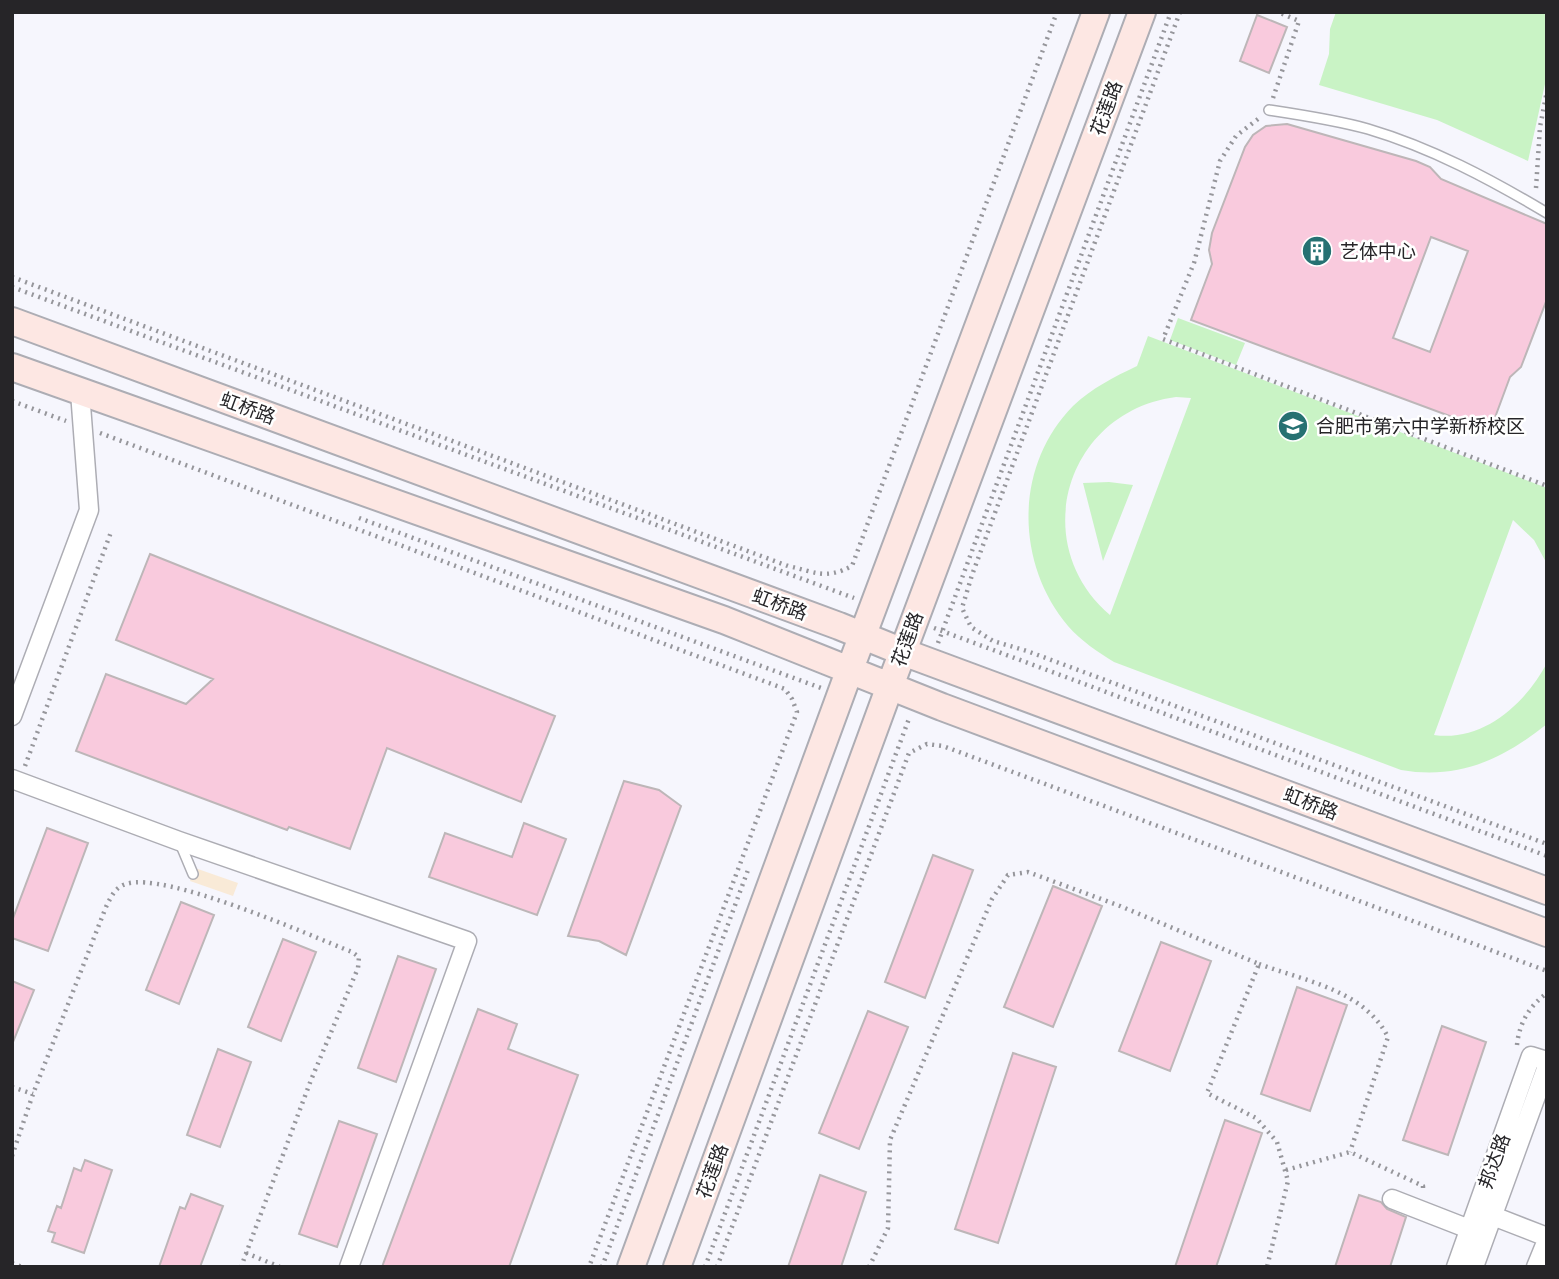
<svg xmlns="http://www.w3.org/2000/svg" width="1559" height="1279" font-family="Quicksand,'Noto Sans SC',sans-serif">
<rect width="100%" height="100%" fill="#f6f6fd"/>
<path fill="#f9ead7" d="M 195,868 L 238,883 L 233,896 L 190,881 Z"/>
<path fill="#c9f3c5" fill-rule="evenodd" d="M 1336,12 L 1547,12 L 1547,75 L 1528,161 L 1437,120 L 1319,85 L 1329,54 L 1330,29 Z
M 1178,318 L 1245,343 L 1236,365 L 1170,340 Z
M 1148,336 L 1547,488 L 1547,564 L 1534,540 L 1513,520 L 1434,735 C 1483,742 1525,704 1547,663 L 1547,724 C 1503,759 1459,780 1401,770 L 1114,662 C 1098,652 1081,641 1068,626 C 1015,563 1014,466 1073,406 C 1092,388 1114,377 1137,366 ZM 1176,397 L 1191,398 L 1110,615 C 1026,543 1067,411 1176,397 Z
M 1109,482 L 1133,485 L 1103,561 L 1083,483 Z"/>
<path fill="#f9cadd" stroke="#bdb6b8" stroke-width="2" fill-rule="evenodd" d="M 1257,15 L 1287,27 L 1269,73 L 1240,61 Z
M 1287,124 L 1416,161 L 1430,167 L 1441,179 L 1547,224 L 1547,299 L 1521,367 L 1510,377 L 1490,431 L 1191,320 L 1212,264 L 1209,250 L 1212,233 L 1245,147 L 1253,135 L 1266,126 ZM 1431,237 L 1468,251 L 1430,352 L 1393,338 Z
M 150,554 L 555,716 L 521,802 L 387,748 L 350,849 L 289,827 L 287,830 L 76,751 L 106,674 L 186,704 L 213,679 L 116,640 Z
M 624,781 L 659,790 L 681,806 L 626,955 L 599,941 L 568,936 Z
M 524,823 L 566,839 L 537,915 L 429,877 L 445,833 L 512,857 Z
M 47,828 L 88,843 L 48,951 L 12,938 L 12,921 Z
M 933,855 L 973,870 L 925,998 L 885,982 Z
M 1053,886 L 1102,906 L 1053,1027 L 1004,1007 Z
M 181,902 L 214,915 L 179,1004 L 146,990 Z
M 283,939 L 316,952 L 281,1041 L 248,1027 Z
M 1161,942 L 1211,961 L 1170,1071 L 1119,1051 Z
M 398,956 L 436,969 L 396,1082 L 358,1068 Z
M 12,981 L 34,990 L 13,1042 L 12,1042 Z
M 1297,987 L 1347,1005 L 1310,1111 L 1261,1094 Z
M 478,1009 L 517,1024 L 508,1049 L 578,1075 L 509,1267 L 382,1267 Z
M 868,1011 L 908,1027 L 859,1149 L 819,1133 Z
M 1442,1026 L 1486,1042 L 1448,1155 L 1403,1140 Z
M 218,1049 L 251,1062 L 220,1147 L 187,1135 Z
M 1013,1053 L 1056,1067 L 998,1243 L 955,1229 Z
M 1225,1120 L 1262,1133 L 1216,1267 L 1175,1267 Z
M 339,1121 L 377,1134 L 337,1247 L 299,1234 Z
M 85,1160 L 112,1170 L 84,1253 L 52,1242 L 55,1233 L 48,1231 L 57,1206 L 61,1208 L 74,1168 L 81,1171 Z
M 820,1175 L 866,1192 L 841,1267 L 788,1267 Z
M 191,1194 L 223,1206 L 200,1267 L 159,1267 L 180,1207 L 185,1209 Z
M 1359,1195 L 1381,1202 L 1387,1209 L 1406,1217 L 1390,1267 L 1335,1267 Z"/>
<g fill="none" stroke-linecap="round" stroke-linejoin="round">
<g stroke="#adadb4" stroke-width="12">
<path id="lane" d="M 1269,110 C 1302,115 1336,120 1368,129 C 1432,148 1490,179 1547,213
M 180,843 L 193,874"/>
</g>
<g stroke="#adadb4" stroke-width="21">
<path id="street" d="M 12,716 L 89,510 L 80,392
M 12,779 L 179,841 L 467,941 L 349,1267
M 1392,1199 L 1469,1229
M 1493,1216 L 1547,1237
M 1456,1267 L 1531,1056 L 1547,1061
M 1474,1267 L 1547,1066
M 1536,1267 L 1547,1240"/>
</g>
<g stroke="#adadb4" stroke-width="30">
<path id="secondary" d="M 12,321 L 839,626 L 903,652 L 1547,891
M 12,367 L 724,620 L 942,707 L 1547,933
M 631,1267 L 850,669 L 1096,12
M 677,1267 L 890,686 L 1142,12"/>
</g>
<path stroke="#96969b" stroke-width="4.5" stroke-dasharray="2 5" stroke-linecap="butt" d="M 1180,12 L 972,575 L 962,608 L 971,627 L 993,641 L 1027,651 L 1547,844
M 1273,98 L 1299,21 L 1278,12
M 1258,119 L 1236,136 L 1220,161 L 1194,263 L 1163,339 L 1547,486
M 1536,188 L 1540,127 L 1547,91
M 12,277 L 788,566 C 816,572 825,580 852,566 L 1057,12
M 12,287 L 854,598
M 12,401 L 66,421
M 100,433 L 785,689 L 792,699 L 797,712 L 589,1267
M 359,518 L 821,688
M 934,628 L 1547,856
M 938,643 L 1171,12
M 25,766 L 111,532
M 1259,964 C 1305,981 1364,990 1388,1037 L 1350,1152
M 1517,1045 C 1519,1024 1529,1006 1547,993
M 12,1087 L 33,1094
M 12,1156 L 33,1094 L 106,907 C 111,897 115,887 126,884 C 165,871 309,935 352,952 L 359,957 L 358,968 L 311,1080 L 241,1267
M 1286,1170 L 1350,1152 L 1423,1186 L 1423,1192
M 246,1253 L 280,1267
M 12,1263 L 22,1267
M 602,1267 L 748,870
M 705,1267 L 910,716
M 717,1267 L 909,753 L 927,744 L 943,746 L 1547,971
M 869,1267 L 888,1228 L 890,1140 L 992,899 L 1008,875 L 1028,872 L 1120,906 L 1259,964 L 1207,1093 L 1256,1118 L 1277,1142 L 1288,1181 L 1267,1267"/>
<use href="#lane" stroke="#fff" stroke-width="9"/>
<use href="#street" stroke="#fff" stroke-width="18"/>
<use href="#secondary" stroke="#fde7e3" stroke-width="26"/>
</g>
<defs>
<g id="building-disc" transform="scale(1.575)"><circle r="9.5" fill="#267172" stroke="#fff"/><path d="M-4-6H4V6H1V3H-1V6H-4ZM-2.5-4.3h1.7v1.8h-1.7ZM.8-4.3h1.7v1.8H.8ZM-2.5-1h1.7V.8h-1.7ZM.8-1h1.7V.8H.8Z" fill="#fff"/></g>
<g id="school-disc" transform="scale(1.575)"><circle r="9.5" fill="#267172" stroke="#fff"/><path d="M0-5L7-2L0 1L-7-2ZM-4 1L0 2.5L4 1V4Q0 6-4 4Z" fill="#fff"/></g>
</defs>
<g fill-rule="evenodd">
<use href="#building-disc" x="1317" y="251"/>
<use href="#school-disc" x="1293" y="426"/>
</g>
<g text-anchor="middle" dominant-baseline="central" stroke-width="5" stroke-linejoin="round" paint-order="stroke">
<g font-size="19" fill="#262528" stroke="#fff">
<text transform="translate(1106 108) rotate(-70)">花莲路</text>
<text transform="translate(248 408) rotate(20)">虹桥路</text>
<text transform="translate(780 604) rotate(20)">虹桥路</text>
<text transform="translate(907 639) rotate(-70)">花莲路</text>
<text transform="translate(1311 803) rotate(21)">虹桥路</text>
<text transform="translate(1494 1161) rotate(-70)">邦达路</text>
<text transform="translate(712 1171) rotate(-70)">花莲路</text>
</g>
<g font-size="19" fill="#262528" stroke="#fff" text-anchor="start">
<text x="1340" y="251">艺体中心</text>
<text x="1316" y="426">合肥市第六中学新桥校区</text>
</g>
</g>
<rect width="1559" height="1279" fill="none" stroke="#262528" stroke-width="28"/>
</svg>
